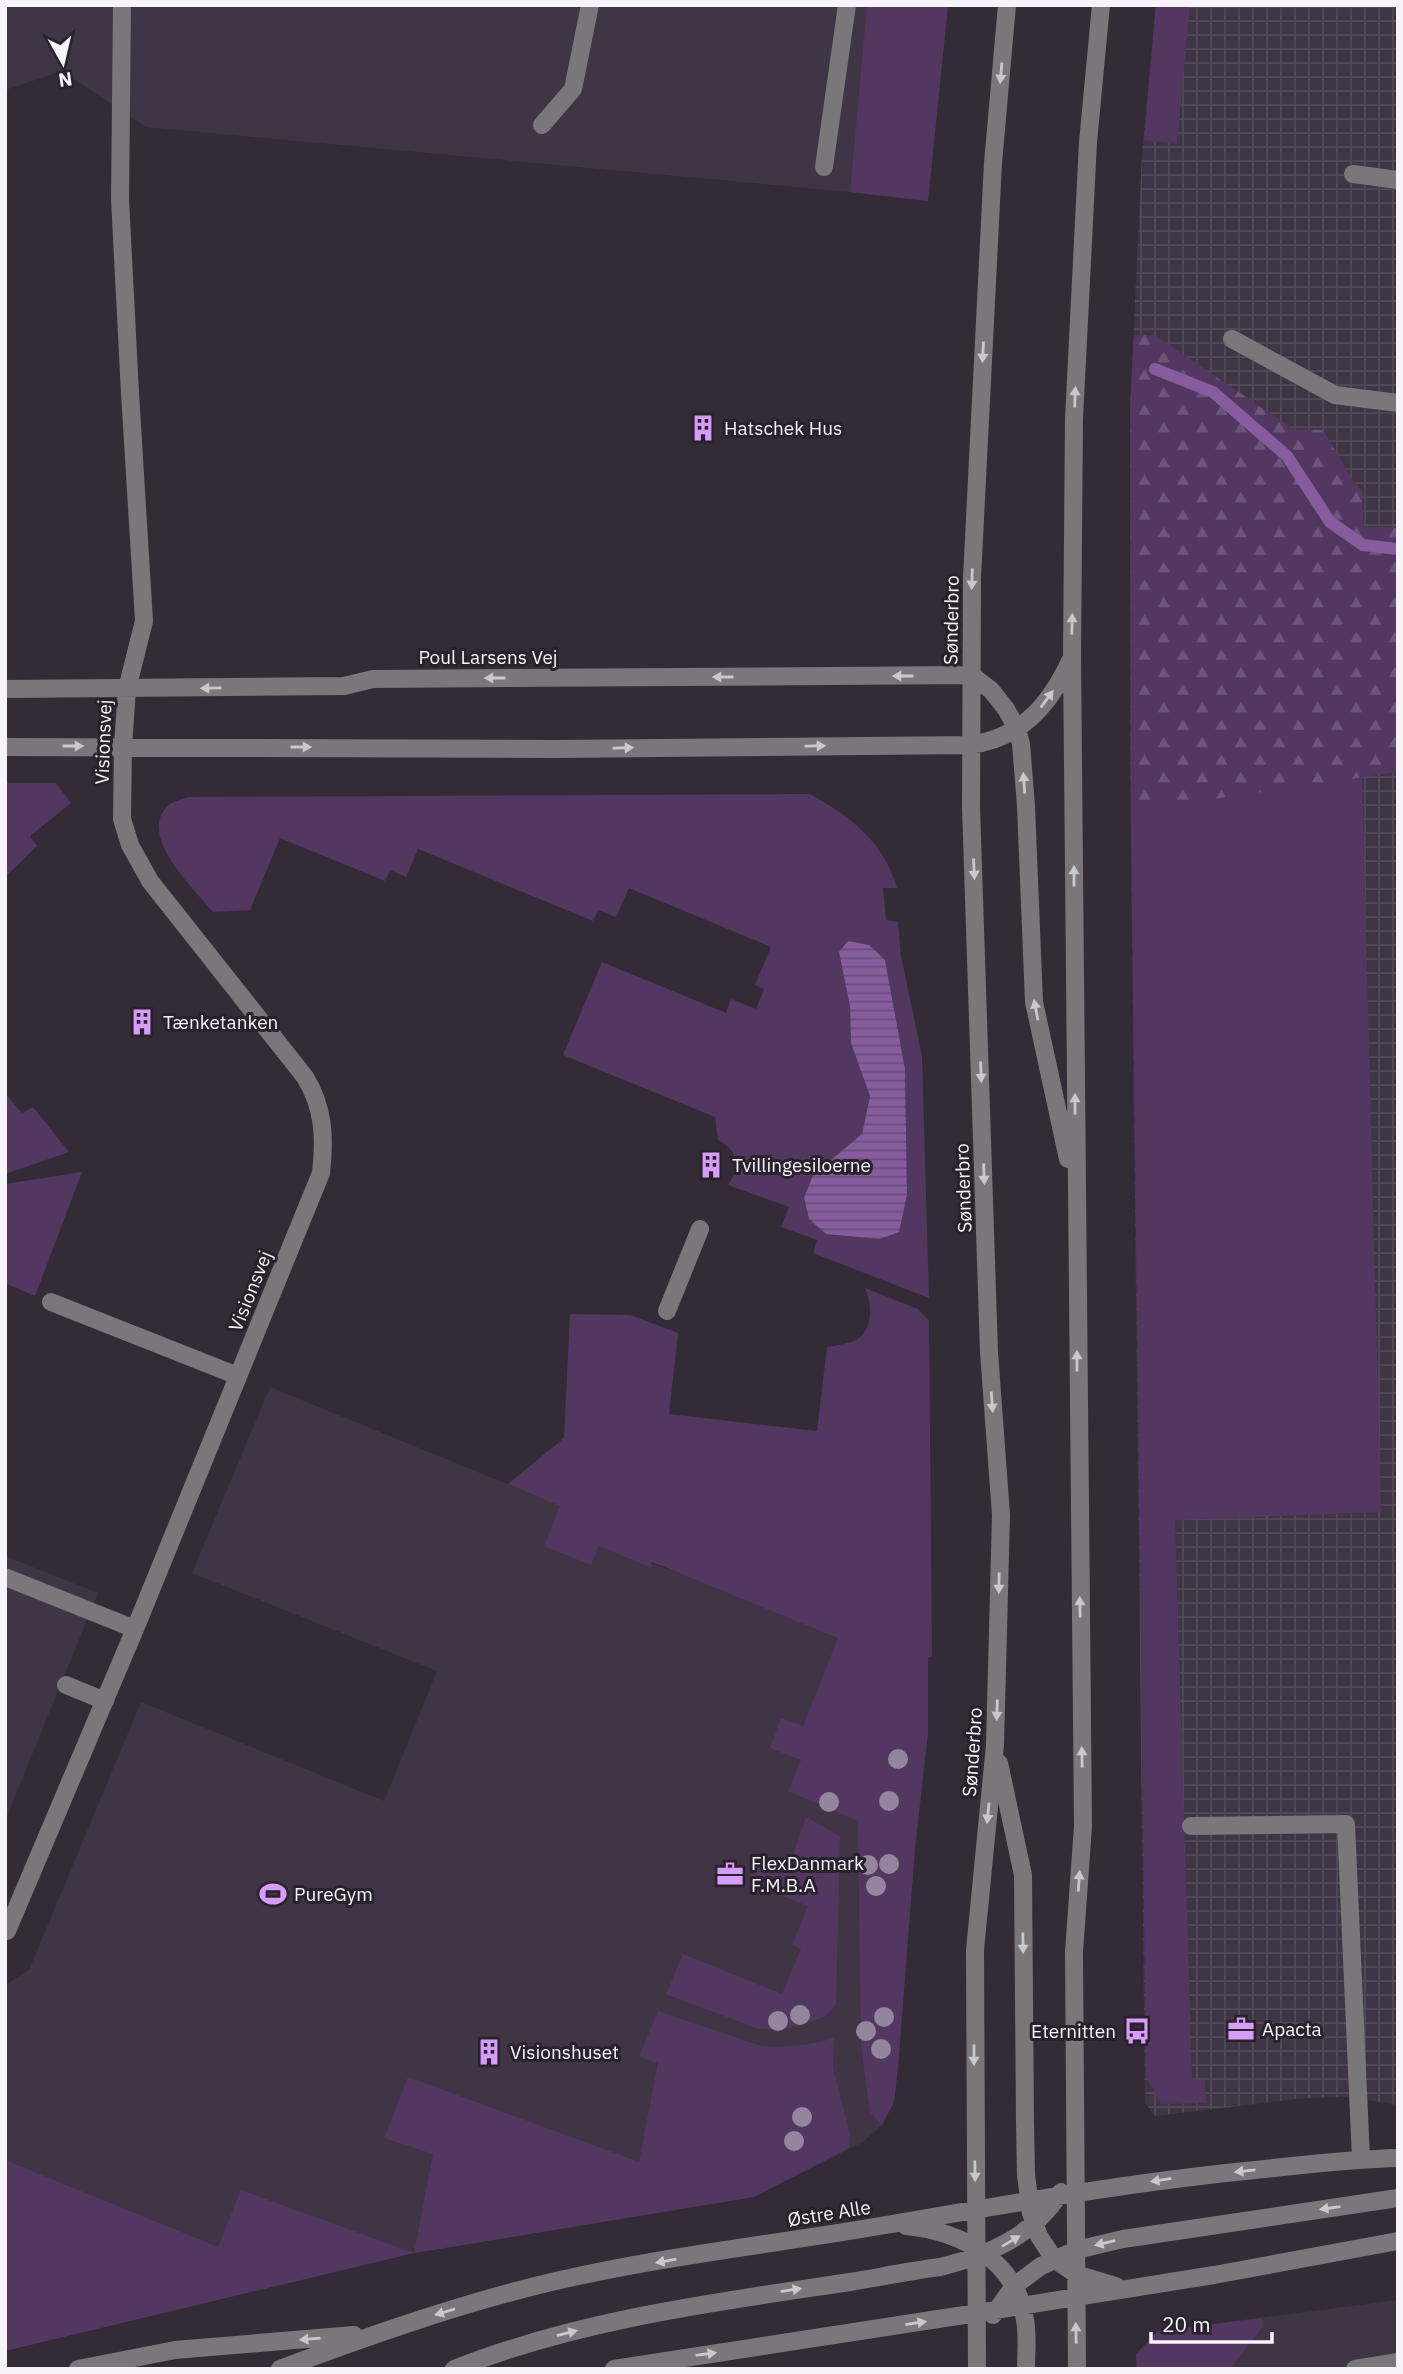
<svg xmlns="http://www.w3.org/2000/svg" width="1403" height="2374" font-family="'IBM Plex Sans',sans-serif">
<defs>
<pattern id="industrial-grid" width="8" height="8" patternUnits="userSpaceOnUse" patternTransform="scale(1.75)"><rect width="8" height="8" fill="#3f3545"/><path d="M0 4h8M4 0v8" fill="none" stroke="#524958"/></pattern>
<pattern id="forest-firs" width="22" height="20" patternUnits="userSpaceOnUse" patternTransform="scale(1.75)"><rect width="22" height="20" fill="#523860"/><path d="M5 1l3.5 6h-7zM16 11l3.5 6h-7z" fill="#6c5578"/></pattern>
<pattern id="water-rules" width="6" height="5" patternUnits="userSpaceOnUse" patternTransform="scale(1.75)"><rect width="6" height="5" fill="#875c9f"/><path d="M0 2.5h6" fill="none" stroke="#655271"/></pattern>
</defs>
<rect width="100%" height="100%" fill="#332c37"/>
<path fill="#3f3545" d="M 5,5 L 948,5 L 928,201 L 850,192 L 146,127 L 62,71 L 5,90 Z
M 270,1387 L 561,1506 L 590,1565 L 599,1546 L 928,1657 L 928,1733 L 915,1848 L 898,2067 L 894,2102 L 882,2125 L 863,2142 L 754,2197 L 414,2253 L 5,2351 L 5,1985 L 29,1970 L 141,1702 L 384,1801 L 437,1671 L 192,1573 Z
M 5,1556 L 98,1593 L 5,1821 Z
M 1398,2300 L 1398,2369 L 1137,2369 L 1136,2354 L 1158,2331 Z"/>
<path fill="url(#industrial-grid)" d="M 1156,5 L 1398,5 L 1398,2105 L 1347,2097 L 1305,2098 L 1155,2116 L 1145,2103 L 1130,760 L 1130,408 L 1142,154 Z"/>
<path fill="#523860" fill-rule="evenodd" d="M 867,5 L 948,5 L 928,201 L 850,192 Z
M 1156,5 L 1190,5 L 1177,144 L 1144,140 Z
M 1362,776 L 1381,1512 L 1175,1520 L 1192,2079 L 1205,2080 L 1206,2103 L 1161,2104 L 1146,2077 L 1131,811 Z
M 5,783 L 56,783 L 71,803 L 30,836 L 37,846 L 5,877 Z
M 810,794 C 850,816 884,842 897,888 L 883,888 L 886,920 L 898,922 L 901,956 L 922,1056 L 929,1298 L 813,1253 L 817,1240 L 781,1227 L 789,1207 L 728,1185 C 741,1168 738,1149 718,1140 L 715,1117 L 563,1055 L 602,962 L 726,1013 L 731,999 L 756,1009 L 764,989 L 755,985 L 771,947 L 629,888 L 616,917 L 598,910 L 593,921 L 418,849 L 406,877 L 390,870 L 385,881 L 280,838 L 250,910 L 213,912 C 195,890 135,834 169,805 C 174,801 183,799 189,797 ZM 840,952 L 885,960 L 905,1069 L 907,1195 L 826,1234 L 809,1219 L 804,1198 L 813,1175 L 862,1134 L 870,1095 L 851,1043 L 850,1006 Z
M 5,1093 L 22,1113 L 33,1107 L 69,1152 L 5,1174 Z
M 82,1172 L 35,1296 L 5,1283 L 5,1184 Z
M 865,1288 L 918,1309 L 929,1321 L 932,1656 L 928,1657 L 928,1733 L 915,1848 L 898,2067 L 894,2102 L 882,2125 L 870,2112 L 861,2046 L 858,1821 L 788,1791 L 801,1760 L 770,1748 L 781,1718 L 803,1726 L 838,1638 L 652,1562 L 650,1567 L 599,1546 L 591,1565 L 544,1546 L 560,1506 L 508,1484 L 564,1438 L 570,1314 L 630,1315 L 678,1333 L 669,1414 L 817,1431 L 827,1347 C 836,1345 849,1344 856,1340 C 874,1330 872,1303 865,1288 Z
M 806,1817 L 840,1836 L 836,2005 L 824,2017 L 801,2025 L 785,2029 L 759,2029 L 666,1994 L 683,1954 L 782,1994 L 801,1949 L 792,1945 L 808,1906 L 751,1883 L 758,1860 L 787,1872 Z
M 658,2011 L 761,2046 C 786,2048 811,2045 834,2038 L 833,2068 L 850,2135 L 849,2148 L 754,2197 L 414,2253 L 5,2351 L 5,2160 L 218,2247 L 241,2190 L 414,2253 L 433,2154 L 384,2138 L 408,2077 L 639,2162 L 658,2063 L 639,2057 Z
M 1262,2318 L 1263,2326 L 1230,2369 L 1137,2369 L 1136,2354 L 1158,2331 Z"/>
<path fill="url(#forest-firs)" d="M 1134,335 L 1155,335 L 1293,429 L 1323,430 L 1353,481 L 1362,490 L 1363,526 L 1398,528 L 1398,772 L 1131,811 L 1130,408 Z"/>
<path fill="url(#water-rules)" d="M 848,941 L 869,945 L 885,960 L 905,1069 L 907,1195 L 899,1232 L 880,1239 L 826,1234 L 809,1219 L 804,1198 L 813,1175 L 862,1134 L 870,1096 L 851,1043 L 850,1006 L 839,952 Z"/>
<g fill="none" stroke-linecap="round" stroke-linejoin="round">
<path stroke="#875c9f" stroke-width="12" d="M 1155,369 L 1213,392 L 1287,456 L 1330,522 L 1363,545 L 1398,549"/>
<path stroke="#7a767c" stroke-width="18" d="M 542,125 L 573,89 L 590,5
M 824,167 L 847,5
M 1353,174 L 1398,180
M 1232,339 L 1335,395 L 1398,403
M 971,675 L 991,690 L 1006,709 L 1017,729 L 1021,744 L 1026,806 L 1034,1002 L 1068,1159
M 5,689 L 344,686 L 373,679 L 971,675
M 5,747 L 555,749 L 970,745 C 1021,738 1049,706 1070,661
M 51,1302 L 238,1376
M 667,1311 L 700,1229
M 5,1577 L 135,1629
M 66,1685 L 105,1701
M 999,1763 L 1023,1875 L 1025,2123 L 1026,2175 L 1031,2213 L 1039,2236 L 1054,2259 L 1076,2274 L 1116,2286
M 1191,1826 L 1346,1824 L 1361,2159
M 7,1931 L 135,1629 L 321,1173 C 325,1138 324,1108 305,1077 L 150,881 L 130,845 L 122,819 L 123,746 L 127,689 L 144,621 L 130,393 L 120,199 L 122,5
M 906,2226 C 961,2231 1017,2261 1025,2320 C 1028,2335 1026,2353 1026,2369
M 993,2315 L 1014,2286 L 1041,2266 L 1076,2250 L 1123,2239 L 1398,2198
M 78,2369 L 175,2350 L 354,2335
M 280,2369 C 363,2338 445,2309 531,2287 C 649,2257 772,2245 892,2224 C 1013,2203 1133,2182 1255,2170 C 1303,2165 1350,2159 1398,2158
M 454,2369 C 581,2319 717,2302 850,2282 C 880,2277 910,2271 940,2267 C 989,2255 1033,2236 1061,2192
M 614,2369 L 977,2313 L 1214,2275 L 1398,2241
M 977,2369 L 975,1950 L 995,1745 L 1001,1515 L 989,1352 L 971,807 L 972,578 L 993,163 L 1007,5
M 1077,2369 L 1074,1952 L 1083,1826 L 1072,656 L 1074,419 L 1079,320 L 1088,142 L 1101,5
M 1355,2369 L 1398,2362"/>
</g>
<g fill="#94859e">
<circle cx="898" cy="1759" r="10"/>
<circle cx="889" cy="1801" r="10"/>
<circle cx="829" cy="1802" r="10"/>
<circle cx="889" cy="1864" r="10"/>
<circle cx="868" cy="1865" r="10"/>
<circle cx="876" cy="1886" r="10"/>
<circle cx="800" cy="2015" r="10"/>
<circle cx="884" cy="2017" r="10"/>
<circle cx="778" cy="2021" r="10"/>
<circle cx="866" cy="2031" r="10"/>
<circle cx="881" cy="2049" r="10"/>
<circle cx="802" cy="2117" r="10"/>
<circle cx="794" cy="2141" r="10"/>
</g>
<defs><path id="oneway-solid" d="M-6-.8H1V-3.2L6.5 0L1 3.2V.8H-6Z" transform="scale(1.75)"/></defs>
<g fill="#cbc7ce">
<use href="#oneway-solid" transform="translate(1001 73) rotate(95)"/>
<use href="#oneway-solid" transform="translate(983 352) rotate(93)"/>
<use href="#oneway-solid" transform="translate(1075 397) rotate(-88)"/>
<use href="#oneway-solid" transform="translate(972 579) rotate(92)"/>
<use href="#oneway-solid" transform="translate(1072 624) rotate(-89)"/>
<use href="#oneway-solid" transform="translate(903 676) rotate(180)"/>
<use href="#oneway-solid" transform="translate(723 677) rotate(180)"/>
<use href="#oneway-solid" transform="translate(495 678) rotate(180)"/>
<use href="#oneway-solid" transform="translate(211 688) rotate(179)"/>
<use href="#oneway-solid" transform="translate(1047 699) rotate(-54)"/>
<use href="#oneway-solid" transform="translate(73 746)"/>
<use href="#oneway-solid" transform="translate(815 746) rotate(-1)"/>
<use href="#oneway-solid" transform="translate(301 747)"/>
<use href="#oneway-solid" transform="translate(623 748) rotate(-1)"/>
<use href="#oneway-solid" transform="translate(1024 783) rotate(-94)"/>
<use href="#oneway-solid" transform="translate(974 869) rotate(87)"/>
<use href="#oneway-solid" transform="translate(1074 876) rotate(-90)"/>
<use href="#oneway-solid" transform="translate(1036 1010) rotate(-101)"/>
<use href="#oneway-solid" transform="translate(981 1072) rotate(88)"/>
<use href="#oneway-solid" transform="translate(1075 1104) rotate(-90)"/>
<use href="#oneway-solid" transform="translate(984 1174) rotate(88)"/>
<use href="#oneway-solid" transform="translate(1077 1361) rotate(-90)"/>
<use href="#oneway-solid" transform="translate(992 1402) rotate(86)"/>
<use href="#oneway-solid" transform="translate(999 1583) rotate(91)"/>
<use href="#oneway-solid" transform="translate(1080 1607) rotate(-91)"/>
<use href="#oneway-solid" transform="translate(997 1710) rotate(92)"/>
<use href="#oneway-solid" transform="translate(1082 1757) rotate(-91)"/>
<use href="#oneway-solid" transform="translate(988 1813) rotate(96)"/>
<use href="#oneway-solid" transform="translate(1079 1881) rotate(-86)"/>
<use href="#oneway-solid" transform="translate(1023 1943) rotate(89)"/>
<use href="#oneway-solid" transform="translate(974 2055) rotate(90)"/>
<use href="#oneway-solid" transform="translate(975 2171) rotate(89)"/>
<use href="#oneway-solid" transform="translate(1245 2171) rotate(174)"/>
<use href="#oneway-solid" transform="translate(1161 2180) rotate(171)"/>
<use href="#oneway-solid" transform="translate(1330 2208) rotate(172)"/>
<use href="#oneway-solid" transform="translate(1011 2241) rotate(-31)"/>
<use href="#oneway-solid" transform="translate(1105 2243) rotate(167)"/>
<use href="#oneway-solid" transform="translate(666 2261) rotate(170)"/>
<use href="#oneway-solid" transform="translate(791 2290) rotate(-9)"/>
<use href="#oneway-solid" transform="translate(445 2312) rotate(163)"/>
<use href="#oneway-solid" transform="translate(916 2323) rotate(-9)"/>
<use href="#oneway-solid" transform="translate(567 2333) rotate(-14)"/>
<use href="#oneway-solid" transform="translate(1076 2333) rotate(-91)"/>
<use href="#oneway-solid" transform="translate(310 2339) rotate(175)"/>
<use href="#oneway-solid" transform="translate(706 2354) rotate(-8)"/>
</g>
<defs>
<g id="building-bare" transform="scale(2.1)"><path d="M-4-6H4V6H1V3H-1V6H-4ZM-2.5-4.3h1.7v1.8h-1.7ZM.8-4.3h1.7v1.8H.8ZM-2.5-1h1.7V.8h-1.7ZM.8-1h1.7V.8H.8Z" fill="#d79bf9" stroke="#29222d" stroke-width="2.5" paint-order="stroke"/></g>
<g id="office-bare" transform="scale(2.1)"><path d="M-6-3h4V-5.5h4V-3h4V5H-6ZM-1-4.5V-3h2v-1.5ZM-6 0V1H6V0Z" fill="#d79bf9" stroke="#29222d" stroke-width="2.5" paint-order="stroke"/></g>
<g id="stadium-bare" transform="scale(2.1)"><path d="M0-5a6.5 5 0 1 0 0 10a6.5 5 0 1 0 0-10ZM-3.5-1.8h7v3.6h-7Z" fill="#d79bf9" stroke="#29222d" stroke-width="2.5" paint-order="stroke"/></g>
<g id="bus-bare" transform="scale(2.1)"><path d="M-5-6H5V4H4V6H2V4H-2V6H-4V4H-5ZM-3.5-4V0h7V-4ZM-3.5 1.2v1.5H-2V1.2ZM2 1.2v1.5H3.5V1.2Z" fill="#d79bf9" stroke="#29222d" stroke-width="2.5" paint-order="stroke"/></g>
</defs>
<g fill-rule="evenodd">
<use href="#building-bare" x="703" y="428"/>
<use href="#building-bare" x="142" y="1022"/>
<use href="#building-bare" x="711" y="1165"/>
<use href="#office-bare" x="730" y="1874"/>
<use href="#stadium-bare" x="273" y="1894"/>
<use href="#office-bare" x="1241" y="2029"/>
<use href="#bus-bare" x="1137" y="2031"/>
<use href="#building-bare" x="489" y="2052"/>
</g>
<g text-anchor="middle" dominant-baseline="central" stroke-width="6" stroke-linejoin="round" paint-order="stroke">
<g font-size="19" fill="#f7f3fa" stroke="#29222d" text-anchor="start">
<text x="724" y="428">Hatschek Hus</text>
<text x="163" y="1022">Tænketanken</text>
<text x="732" y="1165">Tvillingesiloerne</text>
<text x="751" y="1863">FlexDanmark<tspan x="751" dy="22">F.M.B.A</tspan></text>
<text x="294" y="1894">PureGym</text>
<text x="1262" y="2029">Apacta</text>
<text x="1116" y="2031" text-anchor="end">Eternitten</text>
<text x="510" y="2052">Visionshuset</text>
</g>
<g font-size="19" fill="#f7f3fa" stroke="#29222d">
<text transform="translate(951 620) rotate(-89)">Sønderbro</text>
<text x="488" y="657">Poul Larsens Vej</text>
<text transform="translate(103 742) rotate(-88)">Visionsvej</text>
<text transform="translate(963 1188) rotate(-92)">Sønderbro</text>
<text transform="translate(250 1291) rotate(-68)">Visionsvej</text>
<text transform="translate(972 1752) rotate(-86)">Sønderbro</text>
<text transform="translate(829 2213) rotate(-9)">Østre Alle</text>
</g>
</g>
<rect width="1403" height="2374" fill="none" stroke="#f7f3fa" stroke-width="14"/>
<g transform="translate(63 63) rotate(172)" stroke="#29222d" stroke-width="5" paint-order="stroke">
<path d="M0-5L12 26L0 18L-12 26Z" fill="#f7f3fa"/>
<text y="-10" font-size="19" font-weight="bold" text-anchor="middle" fill="#f7f3fa">N</text>
</g>
<path d="M1151 2332v10h121v-10" fill="none" stroke="#f7f3fa" stroke-width="3.5"/>
<text x="1162" y="2332" font-size="21" fill="#f7f3fa" stroke="#29222d" stroke-width="5" paint-order="stroke">20 m</text>
</svg>
